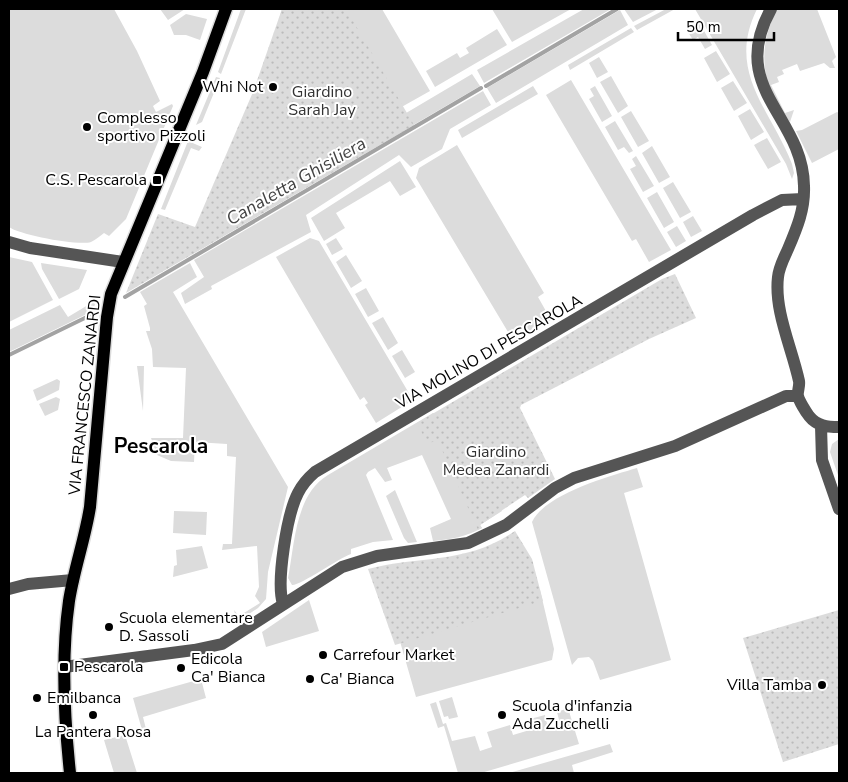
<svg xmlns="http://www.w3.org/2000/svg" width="848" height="782" font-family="'Nunito Sans',sans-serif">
<defs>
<pattern id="park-dots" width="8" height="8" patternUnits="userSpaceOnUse" patternTransform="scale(1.25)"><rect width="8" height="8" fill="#dcdcdc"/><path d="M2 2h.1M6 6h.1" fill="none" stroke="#bbb" stroke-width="1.8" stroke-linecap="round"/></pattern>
</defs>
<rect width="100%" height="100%" fill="#fff"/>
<path fill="#dcdcdc" d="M 9,9 L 114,9 L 137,51 L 160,101 L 153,106 L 156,112 L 172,104 L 173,106 L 126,219 L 109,236 L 104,233 C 100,236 95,240 91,242 C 78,246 20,235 9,227 Z
M 160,9 L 185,9 L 168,20 Z
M 241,9 L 246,9 L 221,74 L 218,72 Z
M 282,9 L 382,9 L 430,91 L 398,109 L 275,33 Z
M 492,9 L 571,9 L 512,42 Z
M 584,9 L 611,9 L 484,83 L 477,70 Z
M 624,9 L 658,9 L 633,22 Z
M 666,9 L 675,9 L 637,30 L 634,26 Z
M 695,9 L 757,9 C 726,72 770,108 792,164 L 794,173 L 792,179 L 786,164 Z
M 777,9 L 817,9 L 836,57 L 832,61 L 835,68 L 830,68 L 824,63 L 800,71 L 797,64 L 782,70 L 784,74 L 777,77 L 779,82 L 771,85 L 785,113 L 794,110 L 790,122 C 760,87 757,48 777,9 Z
M 620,10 L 628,25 L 496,103 L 487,88 Z
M 186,14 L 207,19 L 200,40 L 186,35 L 174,35 L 170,25 Z
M 699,22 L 712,45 L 705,49 L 698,37 L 693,40 L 686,29 Z
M 631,28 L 634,32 L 570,70 L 568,65 Z
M 497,29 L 507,45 L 435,87 L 426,71 L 457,53 L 460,58 L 469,53 L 466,48 Z
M 716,51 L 730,74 L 717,82 L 704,58 Z
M 599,57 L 608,72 L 597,78 L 589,63 Z
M 472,74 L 480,86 L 191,255 L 237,213 Z
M 611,76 L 628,106 L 618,113 L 600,82 Z
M 216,77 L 220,78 L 202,122 L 196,125 Z
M 571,80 L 671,250 L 649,262 L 636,239 L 632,241 L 546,95 Z
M 733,81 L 747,103 L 734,111 L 721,88 Z
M 533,86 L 538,94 L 462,138 L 458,130 Z
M 595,86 L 612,116 L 602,122 L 589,99 L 594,96 L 590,89 Z
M 483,91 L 491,105 L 450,129 L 442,149 L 411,167 L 399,155 L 306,215 L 311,232 L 211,286 L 212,289 L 185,304 L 181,293 L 204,277 L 194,260 Z
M 750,109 L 764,132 L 751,140 L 738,116 Z
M 631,111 L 649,141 L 638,147 L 621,117 Z
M 837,112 L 839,113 L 839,149 L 812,163 L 796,131 L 802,130 Z
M 615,121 L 633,151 L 629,153 L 624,147 L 618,150 L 605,127 Z
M 767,138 L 781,162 L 768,169 L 754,145 Z
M 188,141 L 202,147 L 199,151 L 191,148 L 165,210 L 161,209 Z
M 457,145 L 544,293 L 538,297 L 551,320 L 514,342 L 416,178 L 419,168 Z
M 652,146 L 670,177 L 659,183 L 642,153 Z
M 636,156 L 654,186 L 643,192 L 630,169 L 636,166 L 632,159 Z
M 400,161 L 416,187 L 400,196 L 390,181 L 336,213 L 345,228 L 324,241 L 311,218 Z
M 673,182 L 691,212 L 680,218 L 663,188 Z
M 657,192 L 674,222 L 664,228 L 647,198 Z
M 693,216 L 702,231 L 691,237 L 683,222 Z
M 677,226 L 686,241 L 676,247 L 667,232 Z
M 310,238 L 319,241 L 413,400 L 376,423 L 365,405 L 368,403 L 364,397 L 360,400 L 276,257 Z
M 336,238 L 343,249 L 332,255 L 326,244 Z
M 346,255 L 362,281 L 351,288 L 336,262 Z
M 9,257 L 32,262 L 53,300 L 9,322 Z
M 41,263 L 87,270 L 79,289 L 59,299 L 42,269 Z
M 190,263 L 197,277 L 173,292 L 288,487 L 268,572 L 266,599 L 258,608 L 237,622 L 234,610 L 239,616 L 260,603 L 255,596 L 259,587 L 257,546 L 222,550 L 223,544 L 232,544 L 236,457 L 227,456 L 227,444 L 195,442 L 194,462 L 171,461 L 157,455 L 151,438 L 183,438 L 186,368 L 153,367 L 152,349 L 146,331 L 150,331 L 150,328 L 144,306 L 147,304 L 140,292 Z
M 366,288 L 379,311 L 368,317 L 355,294 Z
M 93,302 L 95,304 L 93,311 L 9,352 L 9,330 L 60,305 L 68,317 Z
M 383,317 L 398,343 L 388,350 L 372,323 Z
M 402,350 L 415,372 L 405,378 L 392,356 Z
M 137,366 L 144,366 L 143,411 Z
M 57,379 L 60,381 L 59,390 L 37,401 L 33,390 Z
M 56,397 L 60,399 L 58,410 L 45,416 L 39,404 Z
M 433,413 L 502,511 L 480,525 L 482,528 C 466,537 451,539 433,541 L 430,528 L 451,519 L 422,455 L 387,468 L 392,480 L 385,482 L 375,468 L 368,472 L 366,475 L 393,540 L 373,542 L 351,549 L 351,554 C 339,558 300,586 292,585 L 288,578 C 295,543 295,495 328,475 Z
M 839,439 L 839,478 L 830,452 L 832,444 Z
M 637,468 L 643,487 L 624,493 L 671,660 L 600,680 L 593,661 L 589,657 L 578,658 L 572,665 L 532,522 C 545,494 610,476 637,468 Z
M 395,490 L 417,542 L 408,543 L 404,538 L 386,496 Z
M 174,511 L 207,512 L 206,535 L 173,533 Z
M 202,546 L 208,568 L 173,577 L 174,566 L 177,565 L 176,550 Z
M 540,590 L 554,649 L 552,660 L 416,697 L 397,631 Z
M 309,600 L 319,631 L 266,647 L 262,632 Z
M 201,679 L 206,698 L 143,717 L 146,729 L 142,730 L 133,698 Z
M 452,697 L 458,717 L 449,719 L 448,716 L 444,717 L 439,701 Z
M 436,702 L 443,724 L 446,723 L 452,741 L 475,736 L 480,751 L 492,747 L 487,732 L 510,725 L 513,735 L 533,729 L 530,719 L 545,715 L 548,728 L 560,724 L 557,712 L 568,708 L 579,744 L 481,773 L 458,773 L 444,726 L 438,728 L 430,704 Z
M 125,735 L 137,773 L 114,773 L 104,740 Z
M 610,744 L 613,752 L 572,765 L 574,773 L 509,773 Z"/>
<path fill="url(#park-dots)" d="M 282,9 L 346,9 L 414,125 L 126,293 L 158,214 L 195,227 L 253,92 Z
M 675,274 L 696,318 L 649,339 L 521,405 L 520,408 L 555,479 L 528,498 L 525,495 L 480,525 L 482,528 L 478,530 L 438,441 L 427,443 L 417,423 L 662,279 Z
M 515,531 L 532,559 L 543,601 L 395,645 L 368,569 C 422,555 466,565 515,531 Z
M 839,610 L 839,744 L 783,762 L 743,638 Z"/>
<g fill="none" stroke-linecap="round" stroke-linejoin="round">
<path stroke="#a3a3a3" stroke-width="4" d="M 486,86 L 617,9
M 125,297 L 481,88
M 9,355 L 93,314"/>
<g stroke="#dbdbdb" stroke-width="15">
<path id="major" d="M 70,773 C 64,717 61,657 69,601 C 74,569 85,539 90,507 L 107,317 L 111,294 L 203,72 L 226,9"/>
</g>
<path stroke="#555" stroke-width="12" d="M 771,9 C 727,89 803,115 804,186 C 805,209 797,228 788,249 C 784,258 779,267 778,277 C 774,311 792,348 799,381 C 800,386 797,392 798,396 C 799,401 806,412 809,416 C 817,426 827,427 839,427
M 9,242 L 30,248 L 123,262
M 821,426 L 822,460 L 839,509
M 9,589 L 28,584 L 73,580
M 283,604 C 276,582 287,514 298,493 C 302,485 308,478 315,472 L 753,215 L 782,200 L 803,199
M 64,667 L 194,650 L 222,644 L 342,567 L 377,556 L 468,543 L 506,525 L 555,488 L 574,478 L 675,446 L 786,396 L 798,396"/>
<use href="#major" stroke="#000" stroke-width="12"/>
</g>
<g fill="#000" stroke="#fff" stroke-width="2">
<circle cx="273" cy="87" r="5"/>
<circle cx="87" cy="127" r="5"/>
<rect x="152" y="175" width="10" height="10" rx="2.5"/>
<circle cx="109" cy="627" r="5"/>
<circle cx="323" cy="655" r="5"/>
<rect x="59" y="662" width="10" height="10" rx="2.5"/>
<circle cx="181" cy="668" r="5"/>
<circle cx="310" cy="679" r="5"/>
<circle cx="822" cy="685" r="5"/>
<circle cx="37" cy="698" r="5"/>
<circle cx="93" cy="715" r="5"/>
<circle cx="502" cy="715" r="5"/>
</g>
<g text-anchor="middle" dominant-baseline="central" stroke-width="4" stroke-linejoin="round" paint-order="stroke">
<g font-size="16" fill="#000" stroke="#fff" text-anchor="start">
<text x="263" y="87" text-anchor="end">Whi Not</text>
<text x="97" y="118">Complesso<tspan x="97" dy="18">sportivo Pizzoli</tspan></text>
<text x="147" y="180" text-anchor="end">C.S. Pescarola</text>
<text x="119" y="618">Scuola elementare<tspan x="119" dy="18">D. Sassoli</tspan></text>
<text x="333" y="655">Carrefour Market</text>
<text x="191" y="659">Edicola<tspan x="191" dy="18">Ca' Bianca</tspan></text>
<text x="74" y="667">Pescarola</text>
<text x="320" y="679">Ca' Bianca</text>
<text x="812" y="685" text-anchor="end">Villa Tamba</text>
<text x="47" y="698">Emilbanca</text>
<text x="512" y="706">Scuola d'infanzia<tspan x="512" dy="18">Ada Zucchelli</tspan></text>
<text x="93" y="732" text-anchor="middle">La Pantera Rosa</text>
</g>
<g font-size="16" fill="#333" stroke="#fff">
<text x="322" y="92">Giardino<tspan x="322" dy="18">Sarah Jay</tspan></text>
<text x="496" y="452">Giardino<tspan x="496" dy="18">Medea Zanardi</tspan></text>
</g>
<g font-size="16" fill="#000" stroke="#fff">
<text transform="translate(489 352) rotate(-30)">VIA MOLINO DI PESCAROLA</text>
<text transform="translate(85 395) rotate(-84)">VIA FRANCESCO ZANARDI</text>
</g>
<g font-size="18" font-style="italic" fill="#444" stroke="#fff">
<text transform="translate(296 181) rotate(-30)">Canaletta Ghisiliera</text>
</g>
<g font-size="21" font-weight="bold" fill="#000" stroke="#fff">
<text x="161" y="446">Pescarola</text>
</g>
</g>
<rect width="848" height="782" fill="none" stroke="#000000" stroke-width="20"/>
<path d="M678 32v8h96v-8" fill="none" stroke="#000000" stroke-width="2.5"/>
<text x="686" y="32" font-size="15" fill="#000000" stroke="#ffffff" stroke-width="4" paint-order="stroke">50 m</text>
</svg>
